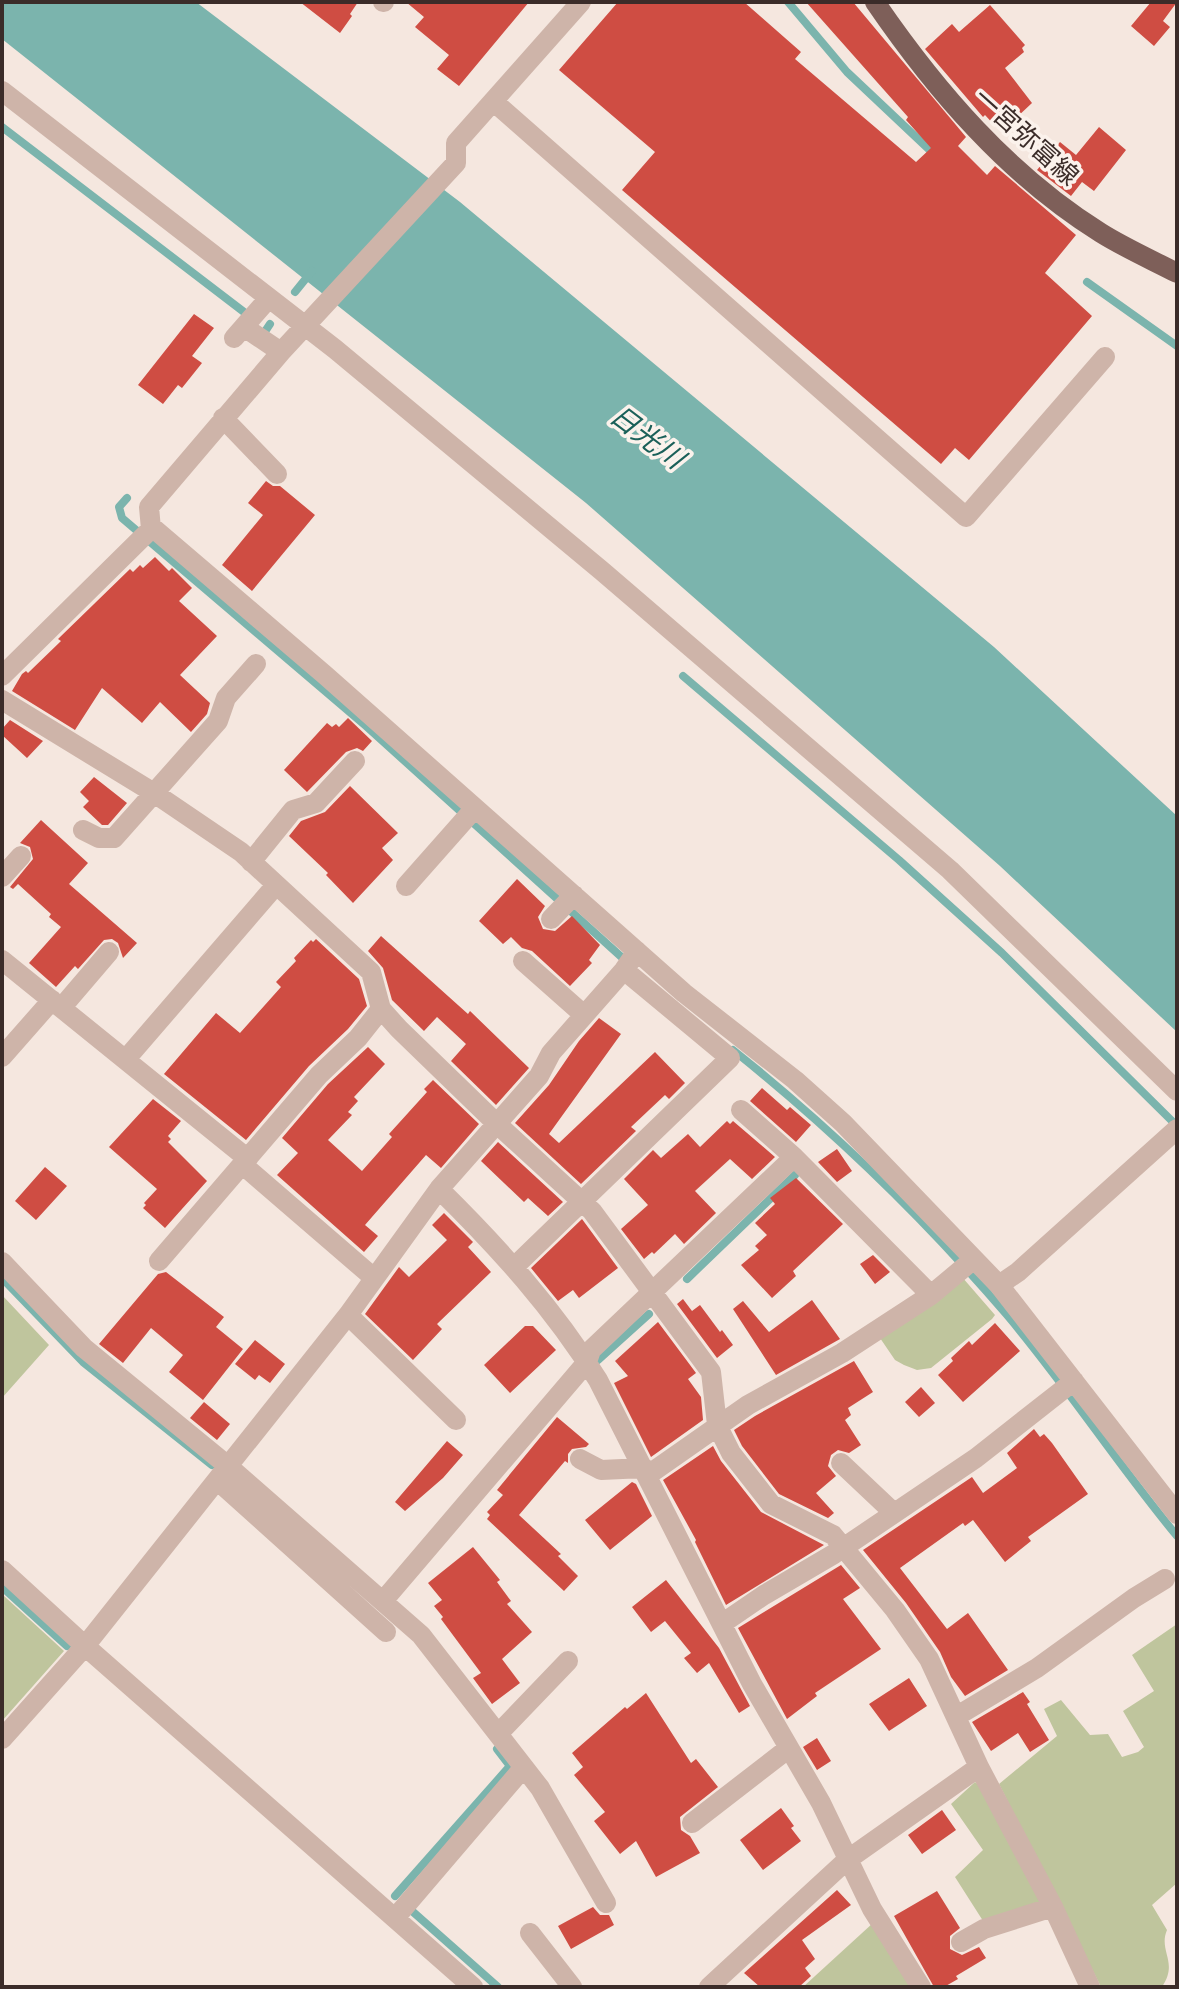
<svg xmlns="http://www.w3.org/2000/svg" width="1179" height="1989" font-family="Karla,'Noto Sans JP',sans-serif">
<rect width="100%" height="100%" fill="#f5e7df"/>
<path fill="#bfc59d" d="M 962,1277 L 995,1315 L 992,1319 L 931,1368 L 917,1370 L 904,1365 L 895,1360 L 880,1338 Z
M 2,1295 L 49,1345 L 2,1398 Z
M 4,1596 L 64,1651 L 2,1721 L 2,1598 Z
M 1177,1624 L 1177,1798 L 1175,1801 L 1177,1809 L 1177,1883 L 1152,1905 L 1167,1930 C 1158,1951 1179,1962 1162,1987 L 1101,1987 L 999,1784 L 1057,1736 L 1044,1709 L 1061,1700 L 1090,1735 L 1108,1734 L 1122,1757 L 1138,1752 L 1144,1747 L 1123,1711 L 1154,1691 L 1132,1655 Z
M 975,1782 L 986,1790 L 1042,1903 L 985,1924 L 955,1877 L 983,1850 L 951,1804 Z
M 873,1923 L 915,1987 L 803,1987 Z"/>
<path fill="#7bb4ad" d="M 2,2 L 196,2 L 460,202 L 994,647 L 1177,816 L 1177,1032 L 1000,866 L 586,503 L 2,39 Z"/>
<g fill="none" stroke-linecap="round" stroke-linejoin="round">
<path stroke="#7bb4ad" stroke-width="8" d="M 788,2 L 847,72 L 935,155
M 2,127 L 244,312
M 1087,282 L 1177,346
M 295,292 L 312,271
M 266,330 L 270,324
M 127,498 L 119,507 L 122,518 L 366,726 L 627,962
M 683,676 L 899,860 L 1002,953 L 1172,1121
M 733,1050 C 833,1130 924,1218 1007,1315 C 1067,1386 1118,1465 1177,1536
M 2,1278 L 83,1362 L 212,1465
M 687,1279 L 795,1175
M 598,1360 L 649,1314
M 2,1587 L 67,1646
M 395,1896 L 510,1766 L 497,1749
M 412,1911 L 498,1987"/>
</g>
<path fill="#cf4d43" d="M 300,2 L 358,2 L 350,14 L 352,16 L 340,33 Z
M 406,2 L 529,2 L 459,86 L 437,69 L 449,55 L 415,27 L 424,17 Z
M 618,2 L 744,2 L 801,52 L 795,59 L 916,162 L 931,148 L 906,120 L 908,117 L 806,2 L 853,2 L 966,137 L 958,146 L 987,175 L 995,166 L 1076,235 L 1045,273 L 1092,316 L 969,460 L 955,448 L 941,464 L 622,190 L 655,152 L 559,70 Z
M 1151,2 L 1177,2 L 1163,21 L 1170,27 L 1154,46 L 1131,26 Z
M 990,5 L 1025,45 L 1022,48 L 1024,52 L 1005,68 L 1032,103 L 1015,119 L 1012,115 L 997,128 L 985,115 L 983,117 L 925,49 L 952,24 L 959,32 Z
M 1099,127 L 1126,150 L 1094,191 L 1082,182 L 1071,196 L 1037,170 L 1060,142 L 1076,155 Z
M 194,314 L 214,328 L 192,356 L 202,363 L 182,388 L 178,385 L 163,404 L 138,385 Z
M 266,481 L 273,486 L 280,486 L 315,515 L 252,591 L 222,565 L 263,515 L 248,503 Z
M 155,557 L 169,571 L 172,568 L 192,588 L 179,601 L 217,636 L 180,675 L 210,703 L 207,714 L 191,732 L 160,702 L 142,723 L 102,688 L 75,730 L 12,691 L 22,674 L 26,671 L 28,673 L 61,641 L 58,639 L 130,569 L 133,572 L 140,565 L 143,568 Z
M 348,718 L 372,741 L 363,751 L 357,748 L 346,752 L 307,792 L 284,770 L 327,723 L 332,727 L 336,724 L 339,727 Z
M 10,720 L 43,741 L 27,758 L 2,735 L 2,729 Z
M 94,777 L 127,803 L 108,825 L 102,825 L 83,807 L 89,801 L 80,792 Z
M 350,786 L 398,833 L 382,848 L 393,860 L 353,903 L 326,875 L 328,873 L 289,836 L 301,821 L 325,812 Z
M 41,820 L 88,863 L 69,884 L 137,943 L 123,958 L 118,943 L 112,939 L 104,940 L 78,969 L 75,966 L 56,987 L 29,963 L 61,927 L 49,917 L 51,914 L 18,884 L 13,889 L 10,887 L 33,859 L 30,847 L 20,843 Z
M 517,879 L 545,906 L 538,917 L 543,929 L 555,931 L 572,916 L 600,945 L 589,960 L 592,963 L 570,986 L 532,951 L 522,948 L 511,937 L 503,944 L 479,921 Z
M 381,936 L 468,1014 L 470,1011 L 529,1068 L 496,1105 L 451,1061 L 466,1044 L 437,1017 L 424,1031 L 392,1000 L 383,968 L 368,951 Z
M 316,939 L 359,979 L 367,1006 L 348,1029 L 309,1066 L 246,1140 L 164,1074 L 216,1013 L 240,1033 L 281,987 L 276,982 L 296,961 L 294,958 L 311,940 L 313,942 Z
M 599,1018 L 621,1034 L 549,1134 L 559,1143 L 655,1052 L 685,1083 L 669,1099 L 665,1095 L 631,1127 L 636,1131 L 581,1184 L 515,1123 L 549,1085 L 579,1041 Z
M 368,1047 L 385,1064 L 354,1097 L 358,1101 L 348,1112 L 352,1115 L 328,1140 L 362,1171 L 392,1137 L 389,1134 L 427,1092 L 424,1089 L 433,1080 L 479,1124 L 441,1168 L 426,1155 L 365,1225 L 378,1236 L 364,1252 L 277,1175 L 298,1153 L 282,1138 L 328,1084 Z
M 762,1088 L 787,1110 L 790,1107 L 811,1125 L 796,1142 L 750,1101 Z
M 153,1099 L 181,1121 L 168,1136 L 171,1139 L 168,1142 L 207,1181 L 165,1228 L 143,1208 L 146,1205 L 144,1203 L 157,1189 L 109,1147 Z
M 727,1121 L 730,1124 L 733,1121 L 775,1157 L 752,1179 L 730,1159 L 695,1191 L 716,1213 L 684,1244 L 675,1234 L 654,1254 L 652,1252 L 644,1259 L 621,1229 L 648,1205 L 624,1179 L 653,1150 L 661,1158 L 688,1134 L 700,1147 Z
M 498,1142 L 563,1202 L 548,1216 L 528,1198 L 524,1202 L 481,1161 Z
M 837,1149 L 852,1171 L 837,1182 L 818,1162 Z
M 45,1167 L 67,1186 L 36,1220 L 15,1201 Z
M 796,1178 L 843,1224 L 793,1271 L 796,1276 L 772,1298 L 741,1265 L 759,1250 L 755,1246 L 767,1235 L 755,1223 L 775,1204 L 770,1198 Z
M 444,1213 L 473,1242 L 468,1247 L 491,1272 L 437,1324 L 442,1329 L 413,1360 L 365,1314 L 399,1267 L 409,1277 L 447,1240 L 432,1225 Z
M 582,1219 L 618,1268 L 579,1298 L 573,1290 L 558,1301 L 531,1268 Z
M 873,1255 L 890,1272 L 875,1284 L 860,1264 Z
M 166,1272 L 224,1317 L 216,1327 L 243,1349 L 203,1400 L 169,1372 L 183,1355 L 151,1328 L 123,1363 L 99,1344 L 158,1274 Z
M 683,1299 L 692,1311 L 700,1305 L 720,1332 L 722,1330 L 733,1345 L 717,1358 L 677,1304 Z
M 812,1300 L 840,1339 L 776,1375 L 733,1309 L 743,1301 L 769,1332 Z
M 658,1322 L 696,1373 L 688,1379 L 701,1397 L 703,1420 L 651,1457 L 614,1383 L 628,1376 L 615,1361 Z
M 995,1323 L 1020,1351 L 963,1402 L 938,1375 L 953,1361 L 951,1358 L 969,1341 L 972,1345 Z
M 525,1326 L 533,1326 L 556,1350 L 510,1393 L 484,1365 Z
M 255,1340 L 285,1364 L 270,1383 L 259,1375 L 255,1380 L 235,1364 Z
M 854,1361 L 873,1392 L 848,1408 L 851,1415 L 845,1420 L 861,1445 L 849,1453 L 838,1450 L 831,1455 L 828,1466 L 836,1476 L 816,1493 L 834,1513 L 828,1518 L 779,1494 L 742,1446 L 734,1430 L 755,1416 Z
M 921,1387 L 935,1403 L 919,1417 L 905,1402 Z
M 204,1402 L 230,1424 L 217,1440 L 190,1418 Z
M 557,1417 L 589,1444 L 586,1447 L 572,1449 L 568,1454 L 568,1463 L 565,1461 L 519,1515 L 561,1554 L 558,1556 L 578,1576 L 564,1591 L 487,1519 L 490,1515 L 487,1512 L 503,1495 L 497,1490 Z
M 1034,1429 L 1040,1437 L 1044,1434 L 1052,1443 L 1088,1494 L 1028,1537 L 1031,1541 L 1005,1562 L 973,1520 L 965,1526 L 963,1523 L 900,1568 L 947,1629 L 968,1613 L 1008,1670 L 965,1696 L 951,1677 L 940,1652 L 906,1603 L 863,1550 L 972,1477 L 983,1493 L 1017,1468 L 1007,1453 Z
M 447,1441 L 463,1455 L 443,1478 L 405,1511 L 395,1502 Z
M 713,1446 L 721,1461 L 761,1512 L 824,1545 L 726,1605 L 695,1542 L 696,1540 L 663,1480 Z
M 632,1482 L 636,1484 L 652,1516 L 610,1550 L 585,1520 Z
M 473,1547 L 500,1580 L 497,1582 L 511,1601 L 507,1604 L 532,1632 L 502,1659 L 520,1683 L 492,1704 L 473,1678 L 481,1673 L 441,1619 L 443,1617 L 434,1606 L 442,1600 L 428,1583 Z
M 841,1565 L 860,1588 L 843,1599 L 881,1649 L 815,1693 L 817,1696 L 787,1719 L 738,1628 Z
M 666,1580 L 719,1648 L 750,1706 L 739,1713 L 709,1663 L 697,1673 L 684,1658 L 691,1653 L 665,1621 L 651,1632 L 632,1607 Z
M 909,1678 L 927,1706 L 889,1731 L 869,1704 Z
M 1023,1692 L 1030,1702 L 1027,1704 L 1049,1740 L 1030,1752 L 1018,1733 L 991,1751 L 972,1722 Z
M 646,1693 L 691,1763 L 696,1759 L 718,1787 L 680,1817 L 681,1830 L 690,1836 L 700,1853 L 656,1877 L 636,1841 L 620,1854 L 594,1821 L 605,1812 L 574,1775 L 583,1767 L 572,1753 L 625,1707 L 627,1709 Z
M 817,1738 L 831,1761 L 817,1770 L 803,1747 Z
M 781,1808 L 794,1826 L 791,1828 L 801,1841 L 763,1870 L 740,1840 Z
M 942,1810 L 956,1830 L 922,1854 L 908,1835 Z
M 837,1890 L 851,1905 L 802,1940 L 815,1959 L 805,1968 L 811,1976 L 799,1987 L 760,1987 L 744,1973 Z
M 937,1891 L 960,1928 L 950,1936 L 950,1949 L 962,1955 L 979,1947 L 986,1958 L 956,1976 L 958,1979 L 944,1987 L 934,1987 L 894,1916 Z
M 593,1907 L 600,1915 L 609,1915 L 614,1925 L 571,1949 L 558,1926 Z"/>
<g fill="none" stroke-linecap="round" stroke-linejoin="round">
<path stroke="#ceb4a9" stroke-width="20" d="M 383,2 L 384,2
M 2,91 L 335,349 L 602,571 L 950,870 L 1177,1091
M 493,101 L 966,517 L 1105,357
M 244,327 L 281,352
M 234,338 L 269,298
M 223,418 L 277,474
M 152,527 L 325,675 L 684,993 L 795,1080 L 843,1123 L 999,1285 L 1177,1514
M 2,676 L 151,529 L 149,507 L 281,352 L 456,163 L 456,143 L 581,2
M 2,700 L 154,793 L 241,852 L 371,972 L 381,1009 L 399,1029 L 496,1123 L 592,1211 L 711,1372 L 717,1425 L 731,1453 L 771,1504 L 833,1535 L 895,1610 L 929,1659 L 979,1767 L 1053,1907 L 1090,1987
M 83,830 L 99,838 L 114,838 L 218,721 L 226,698 L 256,664
M 251,862 L 293,810 L 316,803 L 355,761
M 2,877 L 21,856
M 406,886 L 475,808
M 551,919 L 574,895
M 2,960 L 248,1159
M 523,961 L 584,1015
M 62,1007 L 109,952
M 2,1057 L 52,1000
M 126,1059 L 276,885
M 741,1110 L 794,1157 L 931,1295
M 243,1165 L 374,1278
M 439,1189 C 498,1247 554,1309 598,1380 L 752,1684 L 821,1803 L 872,1909 L 921,1987
M 159,1261 L 319,1075 L 358,1038 L 381,1009
M 2,1262 L 84,1348 L 228,1466 L 421,1635 L 540,1788 L 606,1903
M 514,1267 L 730,1058 L 624,970
M 999,1285 L 1018,1272 L 1177,1129
M 348,1315 L 456,1420
M 580,1459 L 601,1470 L 644,1468
M 841,1463 L 894,1513
M 648,1475 L 748,1405 L 842,1353 L 931,1295 L 974,1259
M 217,1480 L 386,1632
M 2,1570 L 85,1646 L 473,1987
M 383,1601 L 587,1362 L 591,1350 L 794,1157
M 723,1623 L 764,1595 L 834,1554 L 976,1458 L 1074,1381
M 957,1716 L 1037,1668 L 1134,1598 L 1165,1579
M 498,1734 L 568,1661
M 2,1739 L 85,1646 L 348,1315 L 439,1189 L 539,1076 L 551,1053 L 624,970 L 637,951
M 692,1823 L 789,1748
M 395,1918 L 524,1767
M 530,1933 L 572,1987
M 961,1942 L 984,1929 L 1053,1907
M 709,1987 L 847,1860 L 979,1767"/>
<path stroke="#7e5f59" stroke-width="20" d="M 875,2 C 936,91 1008,175 1101,233 C 1125,248 1152,260 1177,273"/>
</g>
<g text-anchor="middle" dominant-baseline="central" stroke-width="7" stroke-linejoin="round" paint-order="stroke">
<g font-size="26" fill="#3b2c29" stroke="#fbf2ec">
<text transform="translate(1026 137) rotate(42)">一宮弥富線</text>
</g>
<g font-size="28" font-style="italic" fill="#1b6059" stroke="#fbf2ec">
<text transform="translate(647 437) rotate(37)">日光川</text>
</g>
</g>
<rect width="1179" height="1989" fill="none" stroke="#3b2c29" stroke-width="8"/>
</svg>
